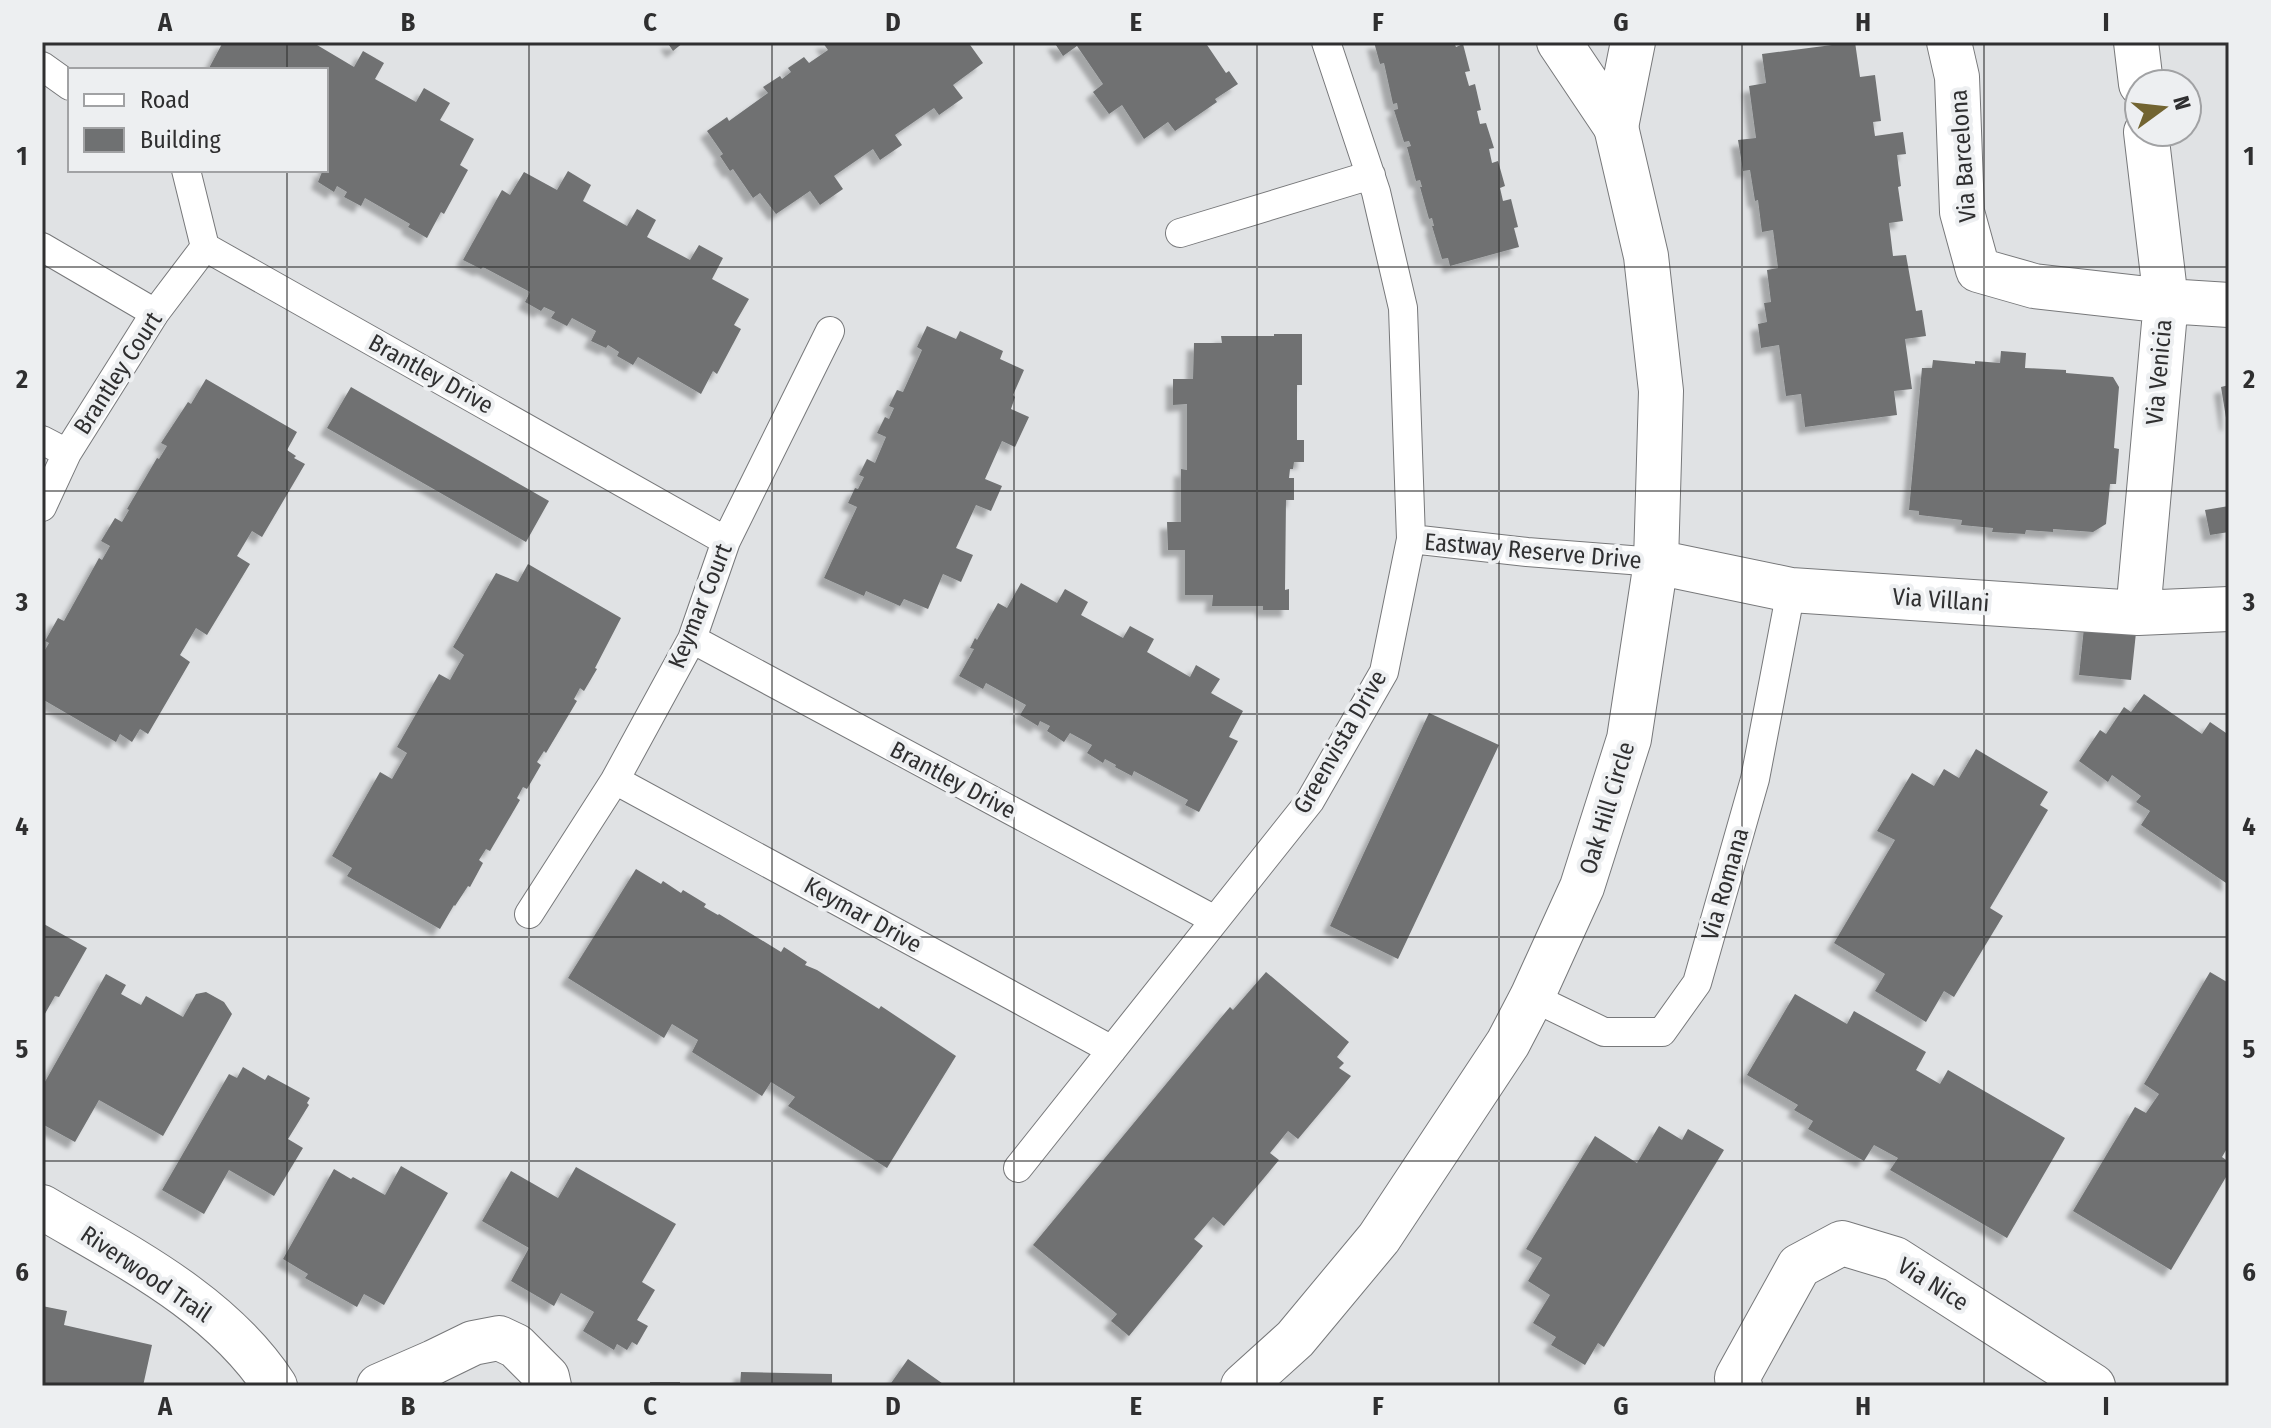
<svg xmlns="http://www.w3.org/2000/svg" width="2271" height="1428" font-family="'Fira Sans Condensed',sans-serif">
<defs>
<filter id="shadow"><feDropShadow dx="-7" dy="7" stdDeviation="2" flood-color="#0004"/></filter>
</defs>
<rect width="100%" height="100%" fill="#e0e2e4"/>
<path fill="#6f7172" filter="url(#shadow)" d="M 223,42 L 312,42 L 354,67 L 363,51 L 384,63 L 375,79 L 416,102 L 424,88 L 450,103 L 440,120 L 474,139 L 460,165 L 468,170 L 444,214 L 441,212 L 427,238 L 408,227 L 410,224 L 365,198 L 361,206 L 344,197 L 347,192 L 337,186 L 334,192 L 318,182 L 322,172 L 318,170 L 326,170 L 326,70 L 208,70 Z
M 667,42 L 684,42 L 673,51 Z
M 824,42 L 968,42 L 983,63 L 953,85 L 963,98 L 939,115 L 934,108 L 895,135 L 902,145 L 880,160 L 873,149 L 834,176 L 843,189 L 820,205 L 810,191 L 776,214 L 760,193 L 753,198 L 733,169 L 730,171 L 720,156 L 723,154 L 707,131 L 727,117 L 729,121 L 768,93 L 763,87 L 780,76 L 782,79 L 791,72 L 788,68 L 804,57 L 809,63 L 828,50 L 823,43 Z
M 1054,42 L 1205,42 L 1226,73 L 1229,71 L 1238,84 L 1215,99 L 1217,102 L 1175,131 L 1168,122 L 1144,139 L 1122,105 L 1109,114 L 1093,92 L 1103,84 L 1077,46 L 1063,56 Z
M 1374,42 L 1454,42 L 1456,47 L 1463,44 L 1470,71 L 1465,72 L 1469,86 L 1475,84 L 1481,110 L 1477,111 L 1480,124 L 1486,123 L 1494,148 L 1489,149 L 1492,163 L 1498,161 L 1505,186 L 1500,188 L 1503,201 L 1511,199 L 1518,227 L 1514,228 L 1519,247 L 1450,266 L 1448,258 L 1442,259 L 1432,226 L 1434,226 L 1432,218 L 1429,219 L 1420,187 L 1422,187 L 1420,180 L 1416,181 L 1407,147 L 1411,146 L 1409,141 L 1404,142 L 1394,110 L 1398,109 L 1397,103 L 1393,104 L 1384,63 L 1380,64 Z
M 1855,42 L 1860,77 L 1875,75 L 1881,121 L 1873,122 L 1875,136 L 1903,132 L 1906,154 L 1897,155 L 1901,186 L 1898,187 L 1903,221 L 1889,223 L 1893,256 L 1906,255 L 1916,311 L 1922,310 L 1926,336 L 1905,339 L 1912,389 L 1894,391 L 1897,415 L 1805,427 L 1801,394 L 1786,396 L 1779,345 L 1761,348 L 1758,324 L 1767,322 L 1764,303 L 1771,302 L 1767,270 L 1778,268 L 1773,230 L 1762,232 L 1758,200 L 1755,201 L 1750,170 L 1743,171 L 1738,140 L 1756,138 L 1749,86 L 1766,83 L 1762,54 Z
M 568,171 L 591,185 L 583,201 L 627,226 L 637,209 L 656,220 L 647,237 L 690,260 L 699,245 L 723,258 L 712,279 L 749,299 L 734,325 L 741,329 L 717,374 L 713,371 L 701,394 L 638,357 L 633,365 L 617,356 L 619,352 L 608,345 L 606,348 L 591,341 L 596,331 L 572,318 L 567,326 L 551,318 L 555,312 L 544,307 L 541,311 L 525,302 L 530,292 L 483,267 L 481,269 L 463,260 L 502,190 L 510,195 L 524,172 L 557,190 Z
M 927,326 L 956,339 L 960,331 L 1003,351 L 1000,359 L 1024,370 L 1013,395 L 1015,397 L 1011,409 L 1029,417 L 1015,447 L 1002,441 L 985,479 L 1002,486 L 991,511 L 976,505 L 956,548 L 973,555 L 961,582 L 943,574 L 928,609 L 904,599 L 900,606 L 866,591 L 864,596 L 824,578 L 857,507 L 848,503 L 855,488 L 858,489 L 864,477 L 859,475 L 867,459 L 875,463 L 886,437 L 877,433 L 885,417 L 889,419 L 894,408 L 889,406 L 897,390 L 903,392 L 922,350 L 917,347 Z
M 1274,334 L 1302,334 L 1302,385 L 1297,385 L 1297,440 L 1304,440 L 1304,462 L 1294,462 L 1293,469 L 1290,469 L 1289,478 L 1294,478 L 1294,500 L 1286,500 L 1285,590 L 1289,589 L 1289,610 L 1263,610 L 1263,606 L 1212,606 L 1213,595 L 1185,595 L 1185,550 L 1168,550 L 1167,522 L 1181,522 L 1181,469 L 1187,470 L 1187,404 L 1173,405 L 1173,379 L 1193,379 L 1194,343 L 1222,343 L 1221,336 L 1274,336 Z
M 2001,351 L 2026,353 L 2025,368 L 2066,370 L 2066,373 L 2113,377 L 2119,387 L 2114,448 L 2119,449 L 2116,484 L 2110,484 L 2106,524 L 2093,532 L 2053,529 L 2053,532 L 2026,530 L 2025,534 L 1992,532 L 1993,528 L 1961,525 L 1962,520 L 1919,515 L 1919,511 L 1909,510 L 1922,368 L 1932,368 L 1933,360 L 1975,364 L 1975,361 L 2000,363 Z
M 206,379 L 297,432 L 287,450 L 296,456 L 294,458 L 305,464 L 262,537 L 252,531 L 237,556 L 250,564 L 207,635 L 196,628 L 180,655 L 190,662 L 148,734 L 140,729 L 132,742 L 120,734 L 116,742 L 42,699 L 42,655 L 49,643 L 45,641 L 58,618 L 64,621 L 99,558 L 102,560 L 110,546 L 101,541 L 115,518 L 122,522 L 129,510 L 127,509 L 157,458 L 159,459 L 167,446 L 161,443 L 188,402 L 191,404 Z
M 2229,385 L 2229,424 L 2227,424 L 2221,387 Z
M 351,387 L 549,501 L 526,542 L 327,428 Z
M 2229,506 L 2229,532 L 2210,535 L 2205,510 Z
M 528,564 L 621,618 L 595,668 L 597,669 L 584,691 L 580,688 L 574,699 L 577,701 L 546,753 L 544,751 L 537,762 L 541,765 L 527,789 L 523,787 L 517,798 L 520,800 L 490,851 L 486,849 L 479,860 L 483,863 L 470,887 L 468,886 L 455,906 L 454,905 L 440,929 L 347,876 L 352,868 L 332,856 L 380,772 L 392,779 L 407,753 L 397,747 L 439,674 L 450,680 L 464,655 L 453,647 L 496,573 L 518,582 Z
M 1021,583 L 1057,603 L 1065,589 L 1088,602 L 1081,615 L 1123,638 L 1130,626 L 1154,639 L 1147,652 L 1190,677 L 1196,665 L 1220,679 L 1211,693 L 1243,711 L 1229,737 L 1238,741 L 1199,812 L 1185,805 L 1188,800 L 1134,771 L 1132,776 L 1115,767 L 1116,765 L 1105,759 L 1103,763 L 1087,753 L 1092,745 L 1070,733 L 1064,742 L 1047,731 L 1050,726 L 1040,721 L 1038,726 L 1020,715 L 1026,705 L 986,683 L 983,689 L 959,676 L 974,649 L 970,648 L 975,638 L 977,640 L 998,603 L 1007,608 Z
M 2085,618 L 2137,623 L 2131,680 L 2079,675 Z
M 2144,694 L 2202,734 L 2210,722 L 2229,735 L 2229,885 L 2141,825 L 2150,811 L 2136,802 L 2141,796 L 2112,775 L 2108,782 L 2079,761 L 2100,730 L 2106,734 L 2124,707 L 2131,712 Z
M 1429,713 L 1499,745 L 1398,959 L 1330,926 Z
M 1976,749 L 2048,792 L 2040,805 L 2048,810 L 1990,908 L 2003,916 L 1954,997 L 1944,991 L 1926,1022 L 1875,991 L 1885,974 L 1834,943 L 1895,840 L 1877,831 L 1912,773 L 1934,786 L 1944,769 L 1959,778 Z
M 636,869 L 661,884 L 663,881 L 681,893 L 683,890 L 706,904 L 704,907 L 718,915 L 719,914 L 781,952 L 784,947 L 807,962 L 805,965 L 817,970 L 879,1009 L 881,1006 L 956,1056 L 887,1168 L 788,1106 L 795,1097 L 771,1082 L 762,1096 L 692,1052 L 698,1040 L 672,1024 L 664,1038 L 568,978 Z
M 42,923 L 87,948 L 59,997 L 55,996 L 42,1019 Z
M 1266,972 L 1349,1042 L 1337,1057 L 1344,1063 L 1339,1068 L 1351,1076 L 1298,1139 L 1288,1131 L 1270,1153 L 1279,1160 L 1224,1226 L 1213,1217 L 1194,1239 L 1203,1246 L 1129,1336 L 1111,1321 L 1117,1314 L 1033,1245 L 1219,1020 L 1230,1007 L 1233,1010 Z
M 2210,972 L 2227,982 L 2229,978 L 2229,1145 L 2222,1157 L 2229,1162 L 2229,1172 L 2171,1270 L 2073,1211 L 2135,1107 L 2146,1113 L 2159,1094 L 2144,1084 Z
M 106,974 L 126,985 L 121,994 L 141,1005 L 146,996 L 183,1017 L 196,994 L 206,992 L 224,1002 L 232,1014 L 163,1136 L 99,1100 L 75,1142 L 42,1124 L 42,1087 Z
M 1795,994 L 1847,1024 L 1854,1011 L 1926,1052 L 1916,1070 L 1940,1084 L 1948,1070 L 2065,1138 L 2007,1238 L 1890,1170 L 1898,1158 L 1874,1145 L 1864,1161 L 1808,1129 L 1813,1121 L 1794,1110 L 1798,1105 L 1747,1075 Z
M 243,1067 L 265,1080 L 268,1075 L 310,1098 L 307,1103 L 309,1105 L 288,1139 L 303,1148 L 274,1196 L 229,1170 L 204,1214 L 162,1190 L 229,1074 L 237,1078 Z
M 1659,1126 L 1682,1140 L 1688,1129 L 1724,1150 L 1604,1347 L 1598,1343 L 1585,1365 L 1551,1345 L 1556,1337 L 1533,1323 L 1550,1295 L 1528,1281 L 1542,1258 L 1526,1249 L 1595,1136 L 1637,1163 Z
M 401,1166 L 448,1193 L 384,1305 L 364,1294 L 357,1307 L 305,1278 L 308,1274 L 283,1259 L 334,1169 L 351,1179 L 353,1177 L 385,1195 Z
M 576,1167 L 676,1224 L 642,1282 L 655,1290 L 637,1320 L 648,1326 L 637,1345 L 632,1342 L 627,1350 L 617,1344 L 614,1350 L 583,1331 L 594,1312 L 561,1293 L 554,1306 L 511,1281 L 529,1248 L 482,1221 L 511,1171 L 558,1198 Z
M 42,1306 L 67,1311 L 64,1325 L 152,1345 L 143,1386 L 42,1386 Z
M 908,1359 L 946,1386 L 889,1386 Z
M 741,1372 L 832,1374 L 832,1386 L 740,1386 Z
M 650,1382 L 680,1382 L 680,1386 L 650,1386 Z"/>
<g fill="none" stroke-linecap="round" stroke-linejoin="round">
<g stroke="#77787a" stroke-width="30">
<path id="lane" d="M 42,66 L 70,86
M 186,170 L 205,247 L 726,541
M 1180,233 L 1371,175
M 42,247 L 155,313
M 42,440 L 67,453
M 42,507 L 67,453 L 155,313 L 205,247
M 1411,539 L 1527,552 L 1656,562
M 692,639 L 1215,920
M 615,780 L 1112,1050
M 529,914 L 615,780 L 692,639 L 726,541 L 830,331
M 1532,997 L 1604,1032 L 1662,1032 L 1697,983 L 1755,779 L 1791,590
M 1018,1168 L 1310,801 L 1384,672 L 1411,539 L 1403,308 L 1376,192 L 1326,42"/>
</g>
<g stroke="#77787a" stroke-width="46">
<path id="street" d="M 1949,42 L 1957,77 L 1962,212 L 1978,270 L 2034,286 L 2166,301 L 2229,305
M 2136,42 L 2141,84
M 1656,562 L 1791,590 L 2138,613 L 2229,609
M 2138,613 L 2166,301 L 2146,132
M 42,1207 C 125,1256 220,1302 275,1386
M 379,1386 L 434,1362 L 473,1343 L 499,1338 L 516,1346 L 547,1377 L 549,1386
M 1243,1386 L 1295,1339 L 1379,1238 L 1508,1043 L 1532,997 L 1582,887 L 1629,739 L 1656,562 L 1661,391 L 1646,256 L 1616,127
M 1740,1386 L 1737,1378 L 1799,1266 L 1842,1243 L 1895,1259 L 2093,1386"/>
</g>
<g stroke="#77787a" stroke-width="46">
<path id="secondary" d="M 1559,42 L 1616,127
M 1616,127 L 1633,42"/>
</g>
<use href="#lane" stroke="#fff" stroke-width="28"/>
<use href="#street" stroke="#fff" stroke-width="44"/>
<use href="#secondary" stroke="#fff" stroke-width="44"/>
</g>
<path fill="none" stroke="#2f2f30" stroke-width="2" stroke-opacity="0.55" d="M 287,42 L 287,70M 529,42 L 529,1386M 772,42 L 772,1386M 1014,42 L 1014,1386M 1257,42 L 1257,1386M 1499,42 L 1499,1386M 1742,42 L 1742,1386M 1984,42 L 1984,1386M 287,170 L 287,1386M 42,267 L 2229,267M 42,491 L 2229,491M 42,714 L 2229,714M 42,937 L 2229,937M 42,1161 L 2229,1161"/>
<g text-anchor="middle" dominant-baseline="central" stroke-width="8" stroke-linejoin="round" paint-order="stroke">
<g font-size="24" fill="#2f2f30" stroke="#edeff1">
<text transform="translate(1963 156) rotate(-94)">Via Barcelona</text>
<text transform="translate(2159 372) rotate(-85)">Via Venicia</text>
<text transform="translate(118 373) rotate(-57)">Brantley Court</text>
<text transform="translate(431 374) rotate(29)">Brantley Drive</text>
<text transform="translate(1533 551) rotate(5)">Eastway Reserve Drive</text>
<text transform="translate(1941 600) rotate(4)">Via Villani</text>
<text transform="translate(700 606) rotate(-68)">Keymar Court</text>
<text transform="translate(1340 742) rotate(-60)">Greenvista Drive</text>
<text transform="translate(953 780) rotate(28)">Brantley Drive</text>
<text transform="translate(1607 808) rotate(-73)">Oak Hill Circle</text>
<text transform="translate(1725 884) rotate(-74)">Via Romana</text>
<text transform="translate(863 915) rotate(29)">Keymar Drive</text>
<text transform="translate(146 1274) rotate(34)">Riverwood Trail</text>
<text transform="translate(1933 1284) rotate(32)">Via Nice</text>
</g>
</g>
<rect width="2271" height="1428" fill="none" stroke="#edeff1" stroke-width="88"/>
<rect x="68" y="68" width="260" height="104" fill="#edeff1" stroke="#a1a2a4" stroke-width="2"/>
<rect x="84" y="94" width="40" height="12" fill="#ffffff" stroke="#a1a2a4" stroke-width="2"/>
<text x="140" y="108" font-size="24" fill="#2f2f30">Road</text>
<rect x="84" y="128" width="40" height="24" fill="#6f7172" stroke="#a1a2a4" stroke-width="2"/>
<text x="140" y="148" font-size="24" fill="#2f2f30">Building</text>
<g transform="translate(2163 108) rotate(75)"><circle r="38" fill="#edeff1" stroke="#a1a2a4" stroke-width="2"/>
<path d="M0-6L14 30L0 20L-14 30Z" fill="#726431"/>
<text y="-12" font-size="22" font-weight="bold" text-anchor="middle" fill="#2f2f30">N</text>
</g>
<rect x="44" y="44" width="2183" height="1340" fill="none" stroke="#2f2f30" stroke-width="3"/>
<g font-size="26" text-anchor="middle" font-weight="bold" fill="#2f2f30">
<text x="165" y="31">A</text>
<text x="408" y="31">B</text>
<text x="650" y="31">C</text>
<text x="893" y="31">D</text>
<text x="1136" y="31">E</text>
<text x="1378" y="31">F</text>
<text x="1621" y="31">G</text>
<text x="1863" y="31">H</text>
<text x="2106" y="31">I</text>
<text x="22" y="165">1</text>
<text x="2249" y="165">1</text>
<text x="22" y="388">2</text>
<text x="2249" y="388">2</text>
<text x="22" y="611">3</text>
<text x="2249" y="611">3</text>
<text x="22" y="835">4</text>
<text x="2249" y="835">4</text>
<text x="22" y="1058">5</text>
<text x="2249" y="1058">5</text>
<text x="22" y="1281">6</text>
<text x="2249" y="1281">6</text>
<text x="165" y="1415">A</text>
<text x="408" y="1415">B</text>
<text x="650" y="1415">C</text>
<text x="893" y="1415">D</text>
<text x="1136" y="1415">E</text>
<text x="1378" y="1415">F</text>
<text x="1621" y="1415">G</text>
<text x="1863" y="1415">H</text>
<text x="2106" y="1415">I</text>
</g>
</svg>
